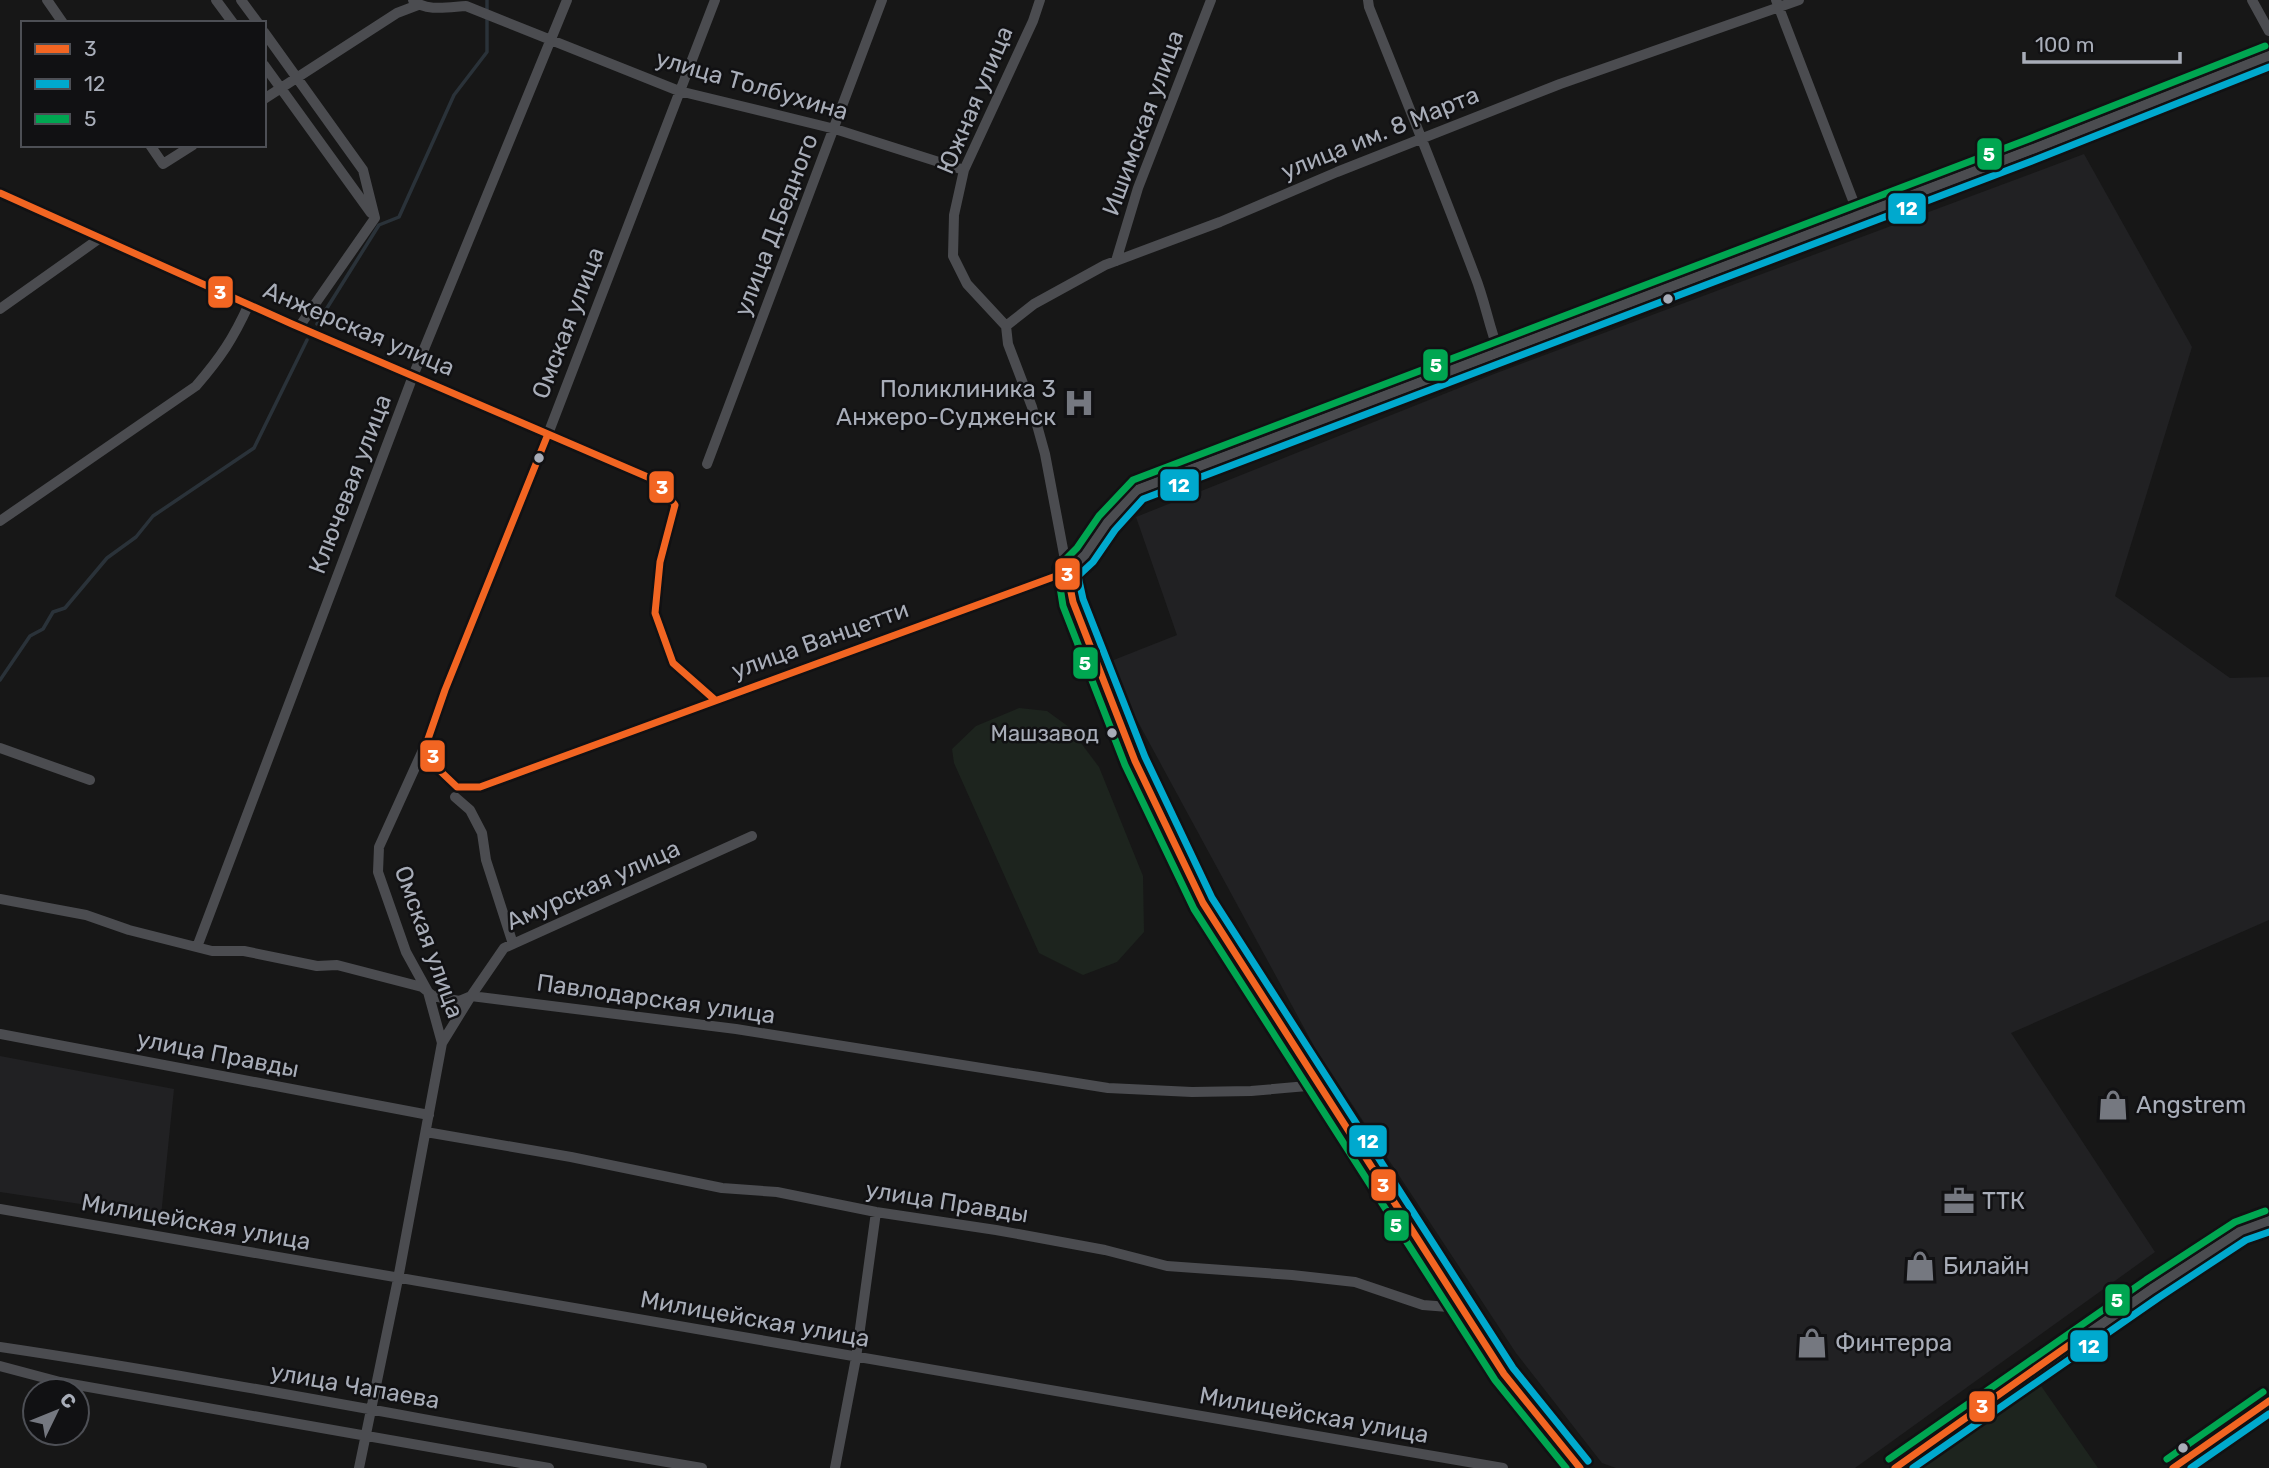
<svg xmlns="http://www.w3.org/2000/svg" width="2269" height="1468" font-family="Rubik,sans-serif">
<rect width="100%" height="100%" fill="#171717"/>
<path fill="#212123" d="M 2084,154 L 2192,347 L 2115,596 L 2230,678 L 2269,677 L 2269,920 L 2011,1033 L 2155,1252 L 1855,1468 L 1616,1468 L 1602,1463 L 1516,1353 L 1315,1048 L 1106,663 L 1177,635 L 1136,517 L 1494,374 Z
M 0,1056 L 174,1089 L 161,1216 L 0,1192 Z"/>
<path fill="#1d241e" d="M 1019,708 L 1047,711 L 1069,727 L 1099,767 L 1143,876 L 1144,932 L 1117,962 L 1083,975 L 1039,953 L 954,763 L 952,749 L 976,726 Z
M 2037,1380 L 2098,1468 L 1916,1468 Z"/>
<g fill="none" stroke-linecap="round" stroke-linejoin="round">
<path stroke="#2a3239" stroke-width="3.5" d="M 317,324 L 379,225 L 399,217 L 454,95 L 487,52 L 487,0
M 0,680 L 30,636 L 43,629 L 53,612 L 65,608 L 107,558 L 136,537 L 153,516 L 254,448 L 307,340"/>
<path stroke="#4b4c50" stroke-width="10" d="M 47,0 L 63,23
M 216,0 L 233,23
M 241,0 L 258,23
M 413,0 C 426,12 449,7 466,6 L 679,91 L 835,129 L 964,170
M 715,0 L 548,434 L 445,690 L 428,739 L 436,767 L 457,787 L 480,787 L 1067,572 L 1085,555 L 1107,523 L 1137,490 L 2033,149 L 2269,56
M 1368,0 L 1369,7 C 1405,97 1441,186 1475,276 C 1485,301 1489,327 1499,352
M 1776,0 L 1859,216
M 2252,0 L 2269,31
M 264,32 L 363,170 L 375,218
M 264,65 L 371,213
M 264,99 L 397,13 L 418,5
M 150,145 L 163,164 L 193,145
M 0,193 L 292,324 L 657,481 L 675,505 L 660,562 L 655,613 L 673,663 L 715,700
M 1116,261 L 1138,188 L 1211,0
M 0,309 L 100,238
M 1006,326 L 967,284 L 953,256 L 954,215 L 964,170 L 1033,21 L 1040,0
M 299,327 L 375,218
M 707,464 L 882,0
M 0,521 L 196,386 C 221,357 233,339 249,304
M 428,739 L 379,847 L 378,872 L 406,952 L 428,992 L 442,1043
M 0,748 L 90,780
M 455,797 L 470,810 L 482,833 L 486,860 L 513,944
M 0,899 L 86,915 L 129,930 L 212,951 L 244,951 L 317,966 L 337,965 L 422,987 L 433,996 L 459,1001 L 471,996 L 736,1029 L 1108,1088 L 1192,1092 L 1251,1091 L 1319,1085
M 197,947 L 413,376 L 567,0
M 0,1034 L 429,1115
M 426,1132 L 571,1157 L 722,1188 L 777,1192 L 876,1212 L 996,1230 L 1105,1250 L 1167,1266 L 1292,1275 L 1355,1282 L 1423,1305 L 1461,1308
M 0,1209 L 1503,1468
M 0,1347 C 235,1382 468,1429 702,1468
M 0,1366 L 60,1382 L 549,1468
M 359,1468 L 398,1279 L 442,1043 L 471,996 L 504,948 L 752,836
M 835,1468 L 856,1358 L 876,1212
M 1580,1468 L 1504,1374 L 1203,903 L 1135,761 L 1073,602 L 1045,454 L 1032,407 L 1008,344 L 1006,326 L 1034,304 L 1105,265 L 1220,222 L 1337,172 L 1560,84 L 1799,0
M 1895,1468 L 2152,1289 L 2241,1231 L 2269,1221
M 2173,1468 L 2269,1401"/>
<g stroke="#111113" stroke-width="12">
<path id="bus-1" d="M 0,193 L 292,324 L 657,481 L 675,505 L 660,562 L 655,613 L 673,663 L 715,700
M 548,434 L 445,690 L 428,739 L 436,767 L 457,787 L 480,787 L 1067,572 L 1073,602 L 1135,761 L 1203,903 L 1504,1374 L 1580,1468
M 1895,1468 L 2069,1345
M 2173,1468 L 2269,1401"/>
</g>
<g stroke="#111113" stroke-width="12">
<path id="bus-2" d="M 1588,1461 L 1513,1368 L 1212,898 L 1145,757 L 1083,599 L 1078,576 L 1093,562 L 1115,530 L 1143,499 L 2037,159 L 2269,67
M 1913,1468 L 2158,1298 L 2246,1240 L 2269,1232
M 2191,1468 L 2269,1414"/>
</g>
<g stroke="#111113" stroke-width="12">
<path id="bus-3" d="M 1889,1459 L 2146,1280 L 2235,1222 L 2265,1211
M 2167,1459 L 2263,1392
M 1566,1468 L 1495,1380 L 1194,909 L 1125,765 L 1063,606 L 1057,568 L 1077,548 L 1099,516 L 1133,480 L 2029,139 L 2265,46"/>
</g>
<use href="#bus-1" stroke="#f26522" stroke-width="7"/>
<use href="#bus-2" stroke="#00a9ce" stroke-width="7"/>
<use href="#bus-3" stroke="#00a651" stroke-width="7"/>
</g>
<defs>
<g id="hospital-bare" transform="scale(2.415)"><path d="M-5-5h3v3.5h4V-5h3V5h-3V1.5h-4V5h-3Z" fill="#757880" stroke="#111113" stroke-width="2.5" paint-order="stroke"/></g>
<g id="shop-bare" transform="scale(2.415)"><path d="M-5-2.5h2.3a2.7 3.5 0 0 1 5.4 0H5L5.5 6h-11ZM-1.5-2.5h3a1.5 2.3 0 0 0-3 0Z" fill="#757880" stroke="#111113" stroke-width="2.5" paint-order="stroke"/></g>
<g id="office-bare" transform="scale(2.415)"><path d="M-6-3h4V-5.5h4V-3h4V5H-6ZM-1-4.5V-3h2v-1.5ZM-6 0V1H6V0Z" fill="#757880" stroke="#111113" stroke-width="2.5" paint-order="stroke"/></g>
</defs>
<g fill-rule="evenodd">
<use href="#hospital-bare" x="1079" y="403"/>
<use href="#shop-bare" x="2113" y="1105"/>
<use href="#office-bare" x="1959" y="1201"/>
<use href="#shop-bare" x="1920" y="1266"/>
<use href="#shop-bare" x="1812" y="1343"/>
</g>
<g fill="#a8adb8" stroke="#111113" stroke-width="2.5">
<circle cx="1668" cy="299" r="6"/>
<circle cx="539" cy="458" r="6"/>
<circle cx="1112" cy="733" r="6"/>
<circle cx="2183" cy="1448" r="6"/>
</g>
<g text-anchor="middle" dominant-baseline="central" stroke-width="5" stroke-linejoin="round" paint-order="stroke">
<g font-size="22" fill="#a8adb8" stroke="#111113" text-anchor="end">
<text x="1099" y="733">Машзавод</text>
</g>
<g font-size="24" fill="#a8adb8" stroke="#111113">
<text transform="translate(752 85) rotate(16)">улица Толбухина</text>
<text transform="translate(975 100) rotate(-67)">Южная улица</text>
<text transform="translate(1143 123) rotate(-70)">Ишимская улица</text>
<text transform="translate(1380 133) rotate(-22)">улица им. 8 Марта</text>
<text transform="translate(776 225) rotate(-69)">улица Д.Бедного</text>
<text transform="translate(568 323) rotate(-69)">Омская улица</text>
<text transform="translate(359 329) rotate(23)">Анжерская улица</text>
<text transform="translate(350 484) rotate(-69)">Ключевая улица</text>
<text transform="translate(820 640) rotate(-20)">улица Ванцетти</text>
<text transform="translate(593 885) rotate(-24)">Амурская улица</text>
<text transform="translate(429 942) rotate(70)">Омская улица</text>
<text transform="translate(656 999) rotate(8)">Павлодарская улица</text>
<text transform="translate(218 1054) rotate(11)">улица Правды</text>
<text transform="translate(947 1202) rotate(9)">улица Правды</text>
<text transform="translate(196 1222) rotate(10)">Милицейская улица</text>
<text transform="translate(755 1319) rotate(10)">Милицейская улица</text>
<text transform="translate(355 1386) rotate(10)">улица Чапаева</text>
<text transform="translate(1314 1415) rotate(10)">Милицейская улица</text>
</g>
<g font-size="24" fill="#a8adb8" stroke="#111113" text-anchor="start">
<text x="1056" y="389" text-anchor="end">Поликлиника 3<tspan x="1056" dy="28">Анжеро-Судженск</tspan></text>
<text x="2136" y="1105">Angstrem</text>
<text x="1982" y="1201">ТТК</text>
<text x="1943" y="1266">Билайн</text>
<text x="1835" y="1343">Финтерра</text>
</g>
</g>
<g stroke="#111113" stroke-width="2.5">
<rect x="1976" y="137" width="27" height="34" rx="7" fill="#00a651"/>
<rect x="1887" y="192" width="40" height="33" rx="7" fill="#00a9ce"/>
<rect x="207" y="275" width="27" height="34" rx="7" fill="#f26522"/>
<rect x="1422" y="348" width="27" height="34" rx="7" fill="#00a651"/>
<rect x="1159" y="468" width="41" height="34" rx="7" fill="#00a9ce"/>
<rect x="648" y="470" width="27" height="34" rx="7" fill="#f26522"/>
<rect x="1054" y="557" width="27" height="34" rx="7" fill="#f26522"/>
<rect x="1072" y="646" width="27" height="34" rx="7" fill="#00a651"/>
<rect x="419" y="739" width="27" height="34" rx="7" fill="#f26522"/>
<rect x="1348" y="1124" width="40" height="34" rx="7" fill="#00a9ce"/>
<rect x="1370" y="1168" width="27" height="34" rx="7" fill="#f26522"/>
<rect x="1383" y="1209" width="27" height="33" rx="7" fill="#00a651"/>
<rect x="2104" y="1283" width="27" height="34" rx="7" fill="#00a651"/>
<rect x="2069" y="1329" width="40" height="34" rx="7" fill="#00a9ce"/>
<rect x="1968" y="1390" width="28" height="33" rx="7" fill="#f26522"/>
</g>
<g font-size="19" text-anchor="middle" font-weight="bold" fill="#fff">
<text x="1989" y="161">5</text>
<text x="1907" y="215">12</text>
<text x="220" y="299">3</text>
<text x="1436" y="372">5</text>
<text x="1179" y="492">12</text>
<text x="662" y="494">3</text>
<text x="1067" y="581">3</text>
<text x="1085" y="670">5</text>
<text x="433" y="763">3</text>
<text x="1368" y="1148">12</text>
<text x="1383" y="1192">3</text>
<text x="1396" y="1232">5</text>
<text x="2117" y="1307">5</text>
<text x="2089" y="1353">12</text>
<text x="1982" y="1413">3</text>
</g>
<rect x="21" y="21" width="245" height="126" fill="#111113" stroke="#4d4f55" stroke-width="2"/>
<rect x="35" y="44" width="35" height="10" fill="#f26522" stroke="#4d4f55" stroke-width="2"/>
<text x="84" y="56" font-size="21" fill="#a8adb8">3</text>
<rect x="35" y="79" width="35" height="10" fill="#00a9ce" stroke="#4d4f55" stroke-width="2"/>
<text x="84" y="91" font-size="21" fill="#a8adb8">12</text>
<rect x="35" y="114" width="35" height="10" fill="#00a651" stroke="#4d4f55" stroke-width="2"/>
<text x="84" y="126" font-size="21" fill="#a8adb8">5</text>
<g transform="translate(56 1412) rotate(47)"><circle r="33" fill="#111113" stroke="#4d4f55" stroke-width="2"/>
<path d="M0-5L12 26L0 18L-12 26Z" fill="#757880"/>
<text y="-10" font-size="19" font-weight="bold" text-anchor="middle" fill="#a8adb8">С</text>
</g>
<path d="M2024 52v10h156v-10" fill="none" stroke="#a8adb8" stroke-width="3.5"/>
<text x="2035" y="52" font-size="21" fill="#a8adb8" stroke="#111113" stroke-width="5" paint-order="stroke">100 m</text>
</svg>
